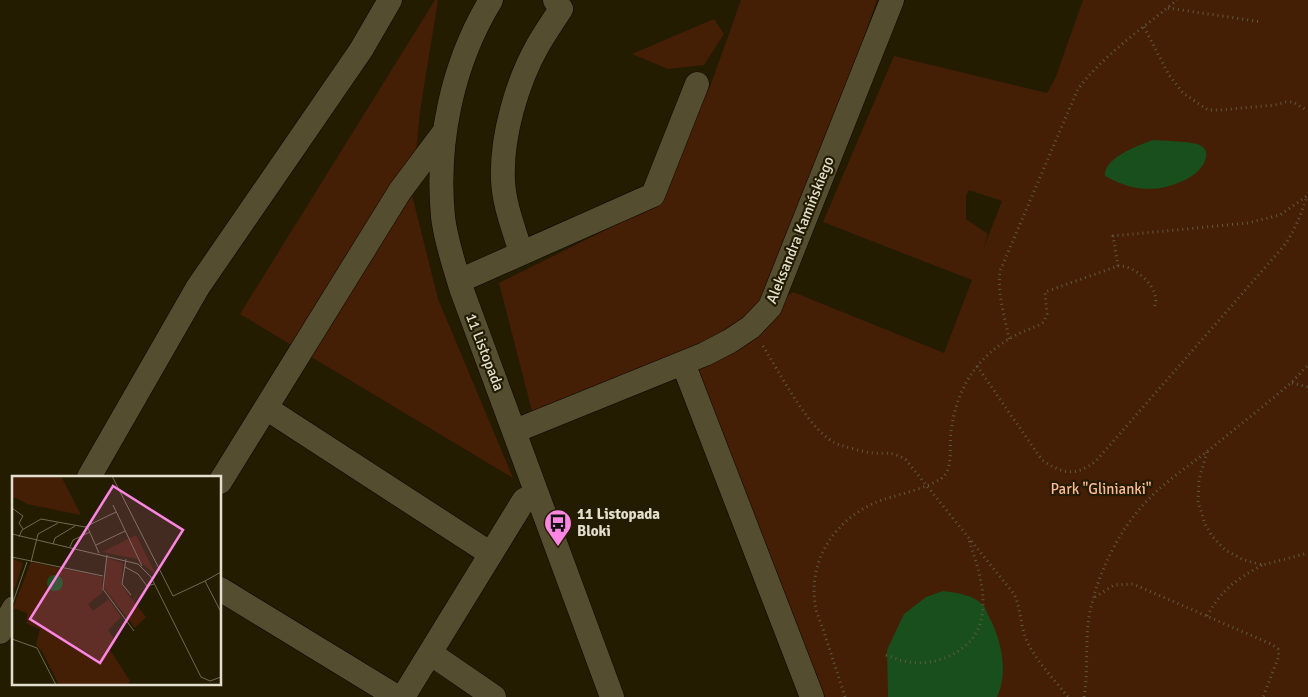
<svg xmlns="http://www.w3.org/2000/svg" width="1308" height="697" font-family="Signika,sans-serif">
<rect width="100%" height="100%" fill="#231c00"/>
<path fill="#451e06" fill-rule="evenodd" d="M 435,0 L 438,0 L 420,111 L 412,195 L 438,299 L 513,478 L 240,314 Z
M 741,0 L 877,0 L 846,87 L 762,302 L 723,334 L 534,419 L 499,283 L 658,204 L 711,84 Z
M 1083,0 L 1308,0 L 1308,697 L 825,697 L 691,369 L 793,292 L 944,353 L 972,280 L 823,222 L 894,56 L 1047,93 L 1055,79 ZM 969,190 L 1002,201 L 983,250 L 988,234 L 966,219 L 966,196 Z
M 714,19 L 724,34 L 704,65 L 668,69 L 632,54 Z"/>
<path fill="#184f1d" d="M 1153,140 C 1164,141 1191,141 1200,145 C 1205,148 1207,151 1206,157 C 1203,175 1177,185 1161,188 C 1140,191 1123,186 1105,176 C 1103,158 1139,145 1153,140 Z
M 943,591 C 957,593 972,594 983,605 C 985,607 987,612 988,615 C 1001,638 1009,672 997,697 L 888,697 L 887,650 L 904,614 L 926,597 Z"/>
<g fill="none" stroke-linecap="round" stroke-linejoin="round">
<g stroke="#0c0600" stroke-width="25">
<path id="minor" d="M 491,0 C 452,64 436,142 443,217 C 446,242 454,264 461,288 L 612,697
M 521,253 C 514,229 504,205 503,180 C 501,137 517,82 538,45 C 545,33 553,21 561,9 L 555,0
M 459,281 L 653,195 L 697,84
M 683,363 L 812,697
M 266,408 L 491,554
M 515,431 L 705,354 L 730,341 L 751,327 L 770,307 L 892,0
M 89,477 L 198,287 L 361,50 L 390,0
M 220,482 L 400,191 L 445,131
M 220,589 L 397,697
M 0,632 L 14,608
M 430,653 L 494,697
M 403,697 L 524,500 L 537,494"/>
</g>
<path stroke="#5f5941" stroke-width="3" stroke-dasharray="1 4" stroke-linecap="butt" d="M 1168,8 L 1262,22
M 1144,27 L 1169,75 L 1183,93 L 1208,110 L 1220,110 L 1275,105 L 1286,102 L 1293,102 L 1308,111
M 1118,266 C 1135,264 1165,292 1153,309
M 1009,339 C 1005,317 997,293 1000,271 L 1077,91 C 1098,59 1147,25 1177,0
M 763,346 C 779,371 811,436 840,445 C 850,448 863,452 873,453 C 888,454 893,451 906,460 L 1014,594 C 1021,608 1020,624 1026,639 C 1035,660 1054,679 1068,697
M 977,366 L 1042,460 C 1063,474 1075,477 1096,461 L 1283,247 C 1295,231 1301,214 1307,196
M 1292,383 L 1308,387
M 1207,452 L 1199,480 L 1198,502 L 1205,524 L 1212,536 L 1225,550 L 1244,560 L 1263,565 L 1308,553
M 1095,597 L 1114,585 L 1133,584 L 1271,644 L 1278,649 L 1279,656 L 1263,697
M 1207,616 C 1222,589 1236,580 1262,565
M 886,655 C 892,657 898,660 904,661 C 936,669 977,650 982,616 C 986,589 977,565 969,540
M 845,697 C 838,675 831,654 824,632 C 821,623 816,613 815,603 C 808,555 841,513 885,499 C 898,495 938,485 945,475 C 953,464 949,444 951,431 C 957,387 977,356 1016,335 C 1025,330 1035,328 1044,322 L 1047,314 L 1045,292 L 1118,266 L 1113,236 L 1248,223 L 1280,215 L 1307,196 L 1308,193
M 1084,697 C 1089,667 1084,636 1091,607 C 1102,562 1124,521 1158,490 C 1174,476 1192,463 1209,450 C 1236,428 1264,406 1291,383 L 1308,365"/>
<use href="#minor" stroke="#544d2f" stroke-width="24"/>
</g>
<defs>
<g id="bus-pin" transform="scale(1.4375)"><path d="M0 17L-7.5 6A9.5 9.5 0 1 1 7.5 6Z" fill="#fd86e2" stroke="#231c00"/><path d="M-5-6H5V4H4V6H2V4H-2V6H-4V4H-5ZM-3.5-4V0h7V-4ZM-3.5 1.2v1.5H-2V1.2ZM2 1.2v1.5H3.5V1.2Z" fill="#111"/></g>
</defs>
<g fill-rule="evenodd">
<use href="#bus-pin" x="558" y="523"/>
</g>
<g text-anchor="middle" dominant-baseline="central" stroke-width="4.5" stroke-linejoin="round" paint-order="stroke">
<g font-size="15" fill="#e3dfce" stroke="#231c00">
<text transform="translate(800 230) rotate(-68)">Aleksandra Kamińskiego</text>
<text transform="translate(485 352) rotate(69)">11 Listopada</text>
</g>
<g font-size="15" fill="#feba97" stroke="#231c00">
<text x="1101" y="489">Park "Glinianki"</text>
</g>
<g font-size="15" font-weight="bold" fill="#e3dfce" stroke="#231c00" text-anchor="start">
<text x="577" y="514">11 Listopada<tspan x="577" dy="17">Bloki</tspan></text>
</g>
</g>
<g transform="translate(12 476)">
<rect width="209" height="209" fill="#231c00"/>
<path d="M 0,0 L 49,0 L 69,39 L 15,28 L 2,21 L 0,24 ZM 124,59 L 144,99 L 125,83 L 90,76 ZM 95,82 L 111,87 L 109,108 L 121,125 L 126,115 L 122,126 L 134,141 L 123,152 L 92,112 ZM 0,83 L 11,87 L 3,112 L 0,111 ZM 19,86 L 90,101 L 91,116 L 76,128 L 81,135 L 97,123 L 109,141 L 96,154 L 104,166 L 98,174 L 118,205 L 116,209 L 47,209 L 30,175 L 24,169 L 28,153 L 15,148 L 15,137 L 1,132 Z" fill="#451e06"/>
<path d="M35 107a8 8 0 1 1 16 0a8 8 0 1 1-16 0Z" fill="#184f1d"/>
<path fill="none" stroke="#706a52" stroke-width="1" d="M 100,0 L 161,120 L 193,105 L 209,136M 101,29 L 130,90M 0,32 L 11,40 L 7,47 L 11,53M 75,50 L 87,77M 0,58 L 126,88 L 139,101 L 189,201 L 198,205 L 209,201M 7,61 L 10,54 L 29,43 L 73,51 L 104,36M 41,68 L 43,62 L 63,50M 84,69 L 113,55M 58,71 L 61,64 L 78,56M 95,79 L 91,113 L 122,155M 0,81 L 91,100M 114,83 L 110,108 L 119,119M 19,86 L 26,58 L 46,47M 113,91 L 126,98 L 135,110 L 142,108M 193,105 L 209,96M 0,129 L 15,86M 0,163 L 25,172 L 44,209"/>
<path fill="#fd86e2" fill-opacity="0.15" stroke="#fd86e2" stroke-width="2.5" d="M 101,10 L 171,54 L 88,187 L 18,143 Z"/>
<rect width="209" height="209" fill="none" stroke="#e3dfce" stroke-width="2.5"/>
</g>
</svg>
